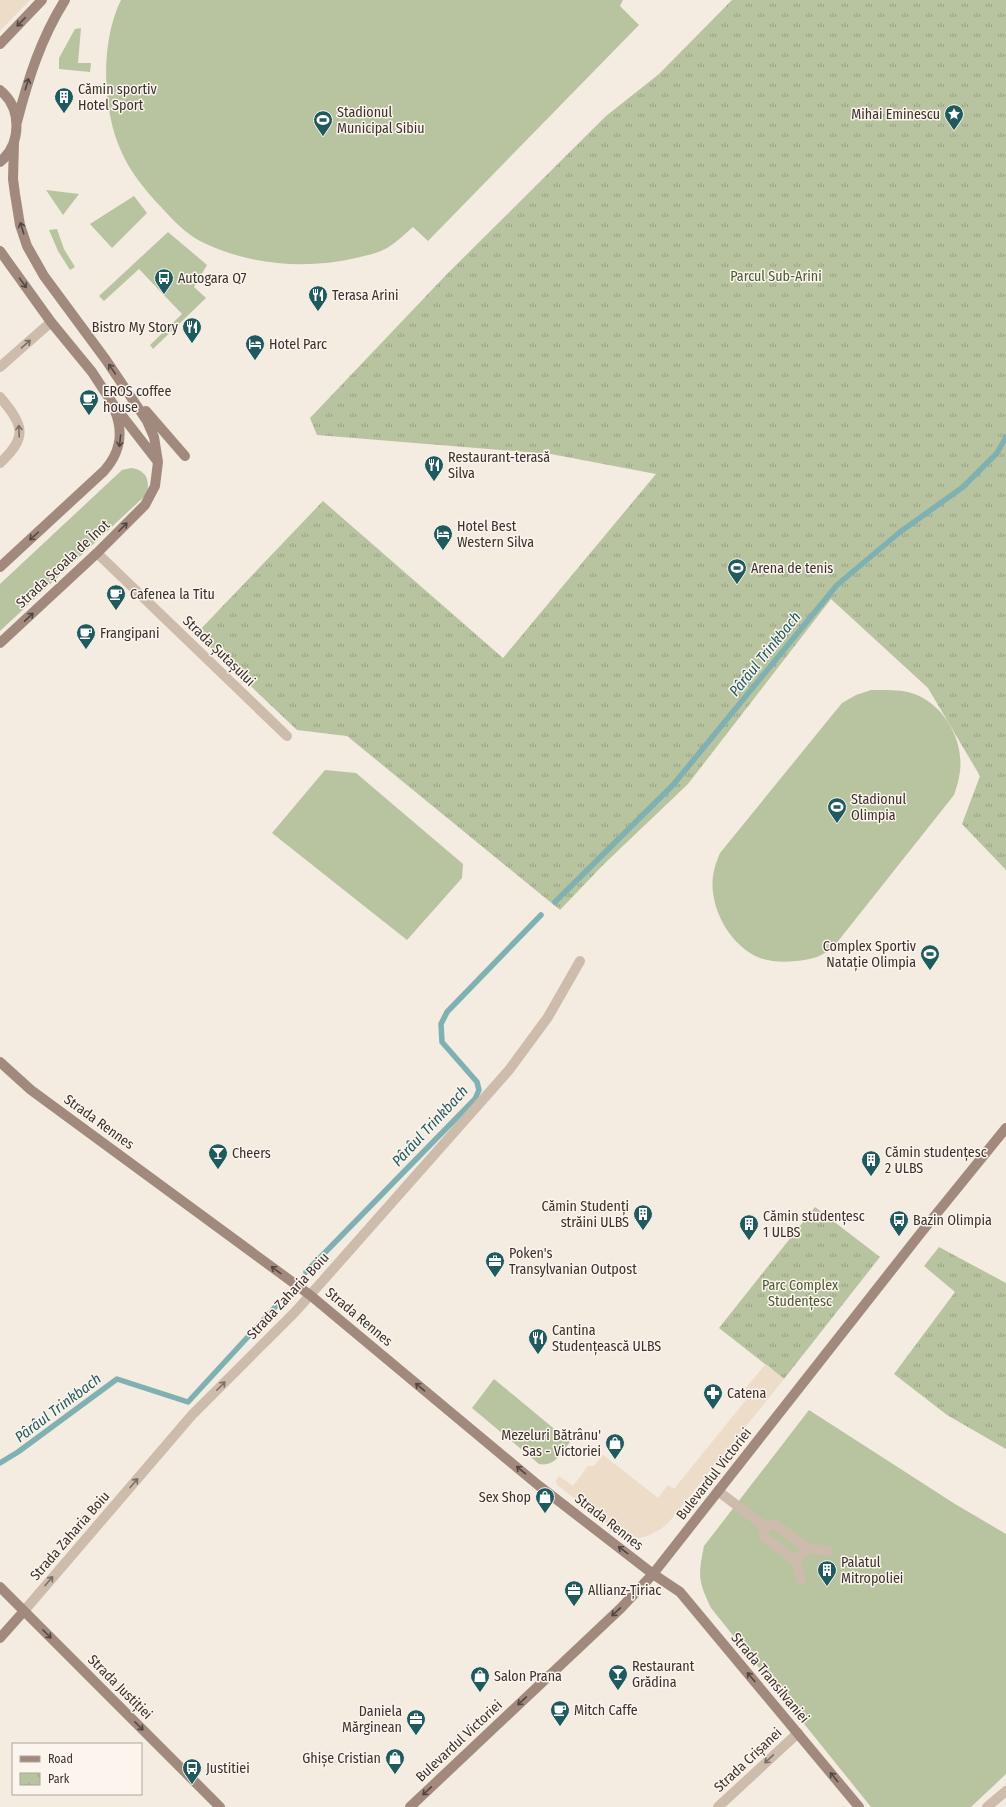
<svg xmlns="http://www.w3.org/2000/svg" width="1006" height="1807" font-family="'Fira Sans Condensed',sans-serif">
<defs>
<pattern id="park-tufts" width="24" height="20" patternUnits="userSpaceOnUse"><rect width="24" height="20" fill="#b8c4a0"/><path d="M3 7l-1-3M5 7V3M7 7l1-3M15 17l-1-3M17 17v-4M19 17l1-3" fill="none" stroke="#97a083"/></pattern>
</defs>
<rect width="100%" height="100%" fill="#f4ebe1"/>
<path fill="#b8c4a0" d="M 121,0 L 623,0 L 620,6 L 639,25 L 428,241 L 413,227 C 406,233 398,241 390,246 C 380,253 368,255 356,258 C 304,270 248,265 200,241 C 185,233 172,219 161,207 C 146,191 131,173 122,153 C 102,111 100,42 121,0 Z
M 81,28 L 78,63 L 91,63 L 90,72 L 59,69 L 59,58 L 75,29 Z
M 46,190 L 79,194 L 63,215 Z
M 134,196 L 147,213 L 112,248 L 90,224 Z
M 57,229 L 64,249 L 75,267 L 70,270 L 58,251 L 49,230 Z
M 168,232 L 207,265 L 194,287 L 206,298 L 153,349 L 150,345 L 182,314 L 139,269 L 104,301 L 99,296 Z
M 131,468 C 146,470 150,479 147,494 L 0,631 L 0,584 L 122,470 Z
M 871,690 C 887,690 903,689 917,695 C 947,708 966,745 959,777 C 958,783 956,789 954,795 L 835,945 C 830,949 823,955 817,957 C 800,962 777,964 760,958 C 730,946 709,908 713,876 C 714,868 717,860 720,853 L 842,703 L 856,695 Z
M 325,770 L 356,773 L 463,864 L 462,878 L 407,940 L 272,833 Z
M 494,1379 L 570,1442 C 561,1453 555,1467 539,1464 L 472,1408 Z
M 809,1410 L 955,1504 L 1006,1534 L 1006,1774 L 971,1807 L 871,1807 L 711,1608 C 698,1580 698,1577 704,1546 Z"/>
<path fill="url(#park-tufts)" d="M 732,0 L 1006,0 L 1006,870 L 962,824 L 980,776 L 928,688 L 831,599 L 688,784 L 603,865 L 560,910 L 347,736 L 297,730 L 196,634 L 323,501 L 503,658 L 656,474 L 551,454 L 317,435 L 310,418 L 447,274 L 606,116 L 659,74 Z
M 815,1207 L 880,1257 L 784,1379 L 719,1328 Z
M 939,1247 L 1006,1283 L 1006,1449 L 947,1415 L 894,1374 L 955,1292 L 924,1266 Z"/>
<path fill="#ecdcc8" d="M 0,0 L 30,0 L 0,31 Z
M 766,1364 L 784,1379 L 669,1522 L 661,1529 L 647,1536 L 639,1538 L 621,1534 L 557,1485 L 556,1481 L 559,1476 L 573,1486 L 588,1466 L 594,1466 L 603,1455 L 658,1498 L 668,1485 L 674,1489 L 750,1395 L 744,1390 Z"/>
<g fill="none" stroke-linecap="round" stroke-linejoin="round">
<path stroke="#7fb0b2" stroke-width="5.5" d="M 555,902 L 673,785 L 837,585 L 900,532 L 963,487 L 997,453 L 1006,437
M 306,1272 L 475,1099 L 479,1090 L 477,1082 L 442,1042 L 441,1024 L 447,1012 L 541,915
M 0,1463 L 18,1452 L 117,1379 L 188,1402 L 278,1304"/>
<path stroke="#cdbbac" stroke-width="10" d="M 0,367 L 51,322
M 0,397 C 23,425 29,436 0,463
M 97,553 L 287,736
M 718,1491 L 764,1526 L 764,1537 L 796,1561
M 764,1526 L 776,1525 L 807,1548
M 801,1580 L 796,1561 L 807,1548 L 828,1551
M 24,1611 L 192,1415 L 296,1311 L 509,1070 L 548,1017 L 580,961
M 718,1807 L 798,1733
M 987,1807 L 1006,1791"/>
<path stroke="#a18a7d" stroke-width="10" d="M 0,44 L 42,0
M 0,90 C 22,108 22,143 0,162
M 17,122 C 28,79 41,38 65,0
M 0,251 L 51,322 L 92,372 L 113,404 L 158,462
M 146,411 L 185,456
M 0,567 L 104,471 C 120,453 124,434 115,411
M 0,643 L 97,553 L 145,505 L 155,486 L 158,462 L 154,437 L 147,421 L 106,360 L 44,276 L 27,246 L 20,225 L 15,194 L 13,179 L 14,143
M 0,1062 L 31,1090 L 310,1295 L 538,1485 L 653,1574 L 680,1592 L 859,1807
M 0,1587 L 220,1807
M 0,1638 L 24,1611
M 410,1807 L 621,1608 L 653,1574 L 920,1234 L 1006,1128"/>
</g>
<defs><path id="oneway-shaft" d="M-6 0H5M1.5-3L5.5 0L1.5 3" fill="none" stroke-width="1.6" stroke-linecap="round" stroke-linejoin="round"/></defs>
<g stroke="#544640">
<use href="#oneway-shaft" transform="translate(21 22) rotate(134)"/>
<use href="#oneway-shaft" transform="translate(27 84) rotate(-73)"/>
<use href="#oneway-shaft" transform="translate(22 228) rotate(-107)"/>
<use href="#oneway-shaft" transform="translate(23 283) rotate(54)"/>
<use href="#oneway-shaft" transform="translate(112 369) rotate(-125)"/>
<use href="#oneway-shaft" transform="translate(120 441) rotate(96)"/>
<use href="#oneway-shaft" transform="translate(123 527) rotate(-45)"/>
<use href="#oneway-shaft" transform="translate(34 536) rotate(138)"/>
<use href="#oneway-shaft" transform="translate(29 617) rotate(-43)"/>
<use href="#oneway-shaft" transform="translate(276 1270) rotate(-144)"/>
<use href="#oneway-shaft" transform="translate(420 1387) rotate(-140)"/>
<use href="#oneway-shaft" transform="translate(521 1470) rotate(-140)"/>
<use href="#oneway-shaft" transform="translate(623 1550) rotate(-143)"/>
<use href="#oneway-shaft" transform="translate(616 1612) rotate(137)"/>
<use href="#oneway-shaft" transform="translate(47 1634) rotate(45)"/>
<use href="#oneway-shaft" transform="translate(751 1677) rotate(-130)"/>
<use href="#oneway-shaft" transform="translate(522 1701) rotate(137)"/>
<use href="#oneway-shaft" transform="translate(139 1726) rotate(45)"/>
<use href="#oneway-shaft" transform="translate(834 1777) rotate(-129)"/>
<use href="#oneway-shaft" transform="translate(427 1791) rotate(137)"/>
</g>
<g stroke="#7d6f65">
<use href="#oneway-shaft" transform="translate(26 344) rotate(-41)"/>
<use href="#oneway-shaft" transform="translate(19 431) rotate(-92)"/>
<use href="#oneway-shaft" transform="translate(221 1386) rotate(-45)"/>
<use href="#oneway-shaft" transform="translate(134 1483) rotate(-49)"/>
<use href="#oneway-shaft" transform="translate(49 1581) rotate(-49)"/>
<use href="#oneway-shaft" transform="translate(769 1759) rotate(137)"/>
</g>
<defs>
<g id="building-pin" transform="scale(1)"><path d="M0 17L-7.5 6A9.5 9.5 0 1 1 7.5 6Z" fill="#1f5a5e" stroke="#fbf5ee"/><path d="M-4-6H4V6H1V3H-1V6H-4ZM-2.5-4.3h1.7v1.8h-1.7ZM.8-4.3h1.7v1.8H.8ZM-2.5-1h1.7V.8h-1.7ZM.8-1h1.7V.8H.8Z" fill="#fff"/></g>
<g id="sight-pin" transform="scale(1)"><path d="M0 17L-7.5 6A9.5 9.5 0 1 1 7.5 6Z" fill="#1f5a5e" stroke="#fbf5ee"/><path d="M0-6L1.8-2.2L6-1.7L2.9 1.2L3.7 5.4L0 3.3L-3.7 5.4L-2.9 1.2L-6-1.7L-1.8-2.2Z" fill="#fff"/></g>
<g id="stadium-pin" transform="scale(1)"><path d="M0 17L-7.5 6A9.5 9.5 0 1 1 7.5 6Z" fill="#1f5a5e" stroke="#fbf5ee"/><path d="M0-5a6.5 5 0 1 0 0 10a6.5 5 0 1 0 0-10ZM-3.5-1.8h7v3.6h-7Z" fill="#fff"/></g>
<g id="bus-pin" transform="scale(1)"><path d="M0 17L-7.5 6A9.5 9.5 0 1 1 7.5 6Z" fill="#1f5a5e" stroke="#fbf5ee"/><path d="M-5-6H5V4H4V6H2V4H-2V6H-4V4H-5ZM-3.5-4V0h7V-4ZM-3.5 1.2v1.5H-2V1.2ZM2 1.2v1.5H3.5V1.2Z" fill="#fff"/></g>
<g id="restaurant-pin" transform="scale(1)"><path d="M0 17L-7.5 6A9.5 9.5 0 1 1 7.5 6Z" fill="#1f5a5e" stroke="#fbf5ee"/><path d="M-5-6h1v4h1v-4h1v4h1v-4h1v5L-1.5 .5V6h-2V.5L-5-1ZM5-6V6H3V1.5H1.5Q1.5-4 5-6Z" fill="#fff"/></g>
<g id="hotel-pin" transform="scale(1)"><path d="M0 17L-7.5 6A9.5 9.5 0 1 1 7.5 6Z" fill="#1f5a5e" stroke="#fbf5ee"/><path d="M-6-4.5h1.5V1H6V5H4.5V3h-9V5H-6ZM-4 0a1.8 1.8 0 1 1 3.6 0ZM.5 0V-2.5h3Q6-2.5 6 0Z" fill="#fff"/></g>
<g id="cafe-pin" transform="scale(1)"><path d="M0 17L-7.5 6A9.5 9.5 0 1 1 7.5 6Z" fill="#1f5a5e" stroke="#fbf5ee"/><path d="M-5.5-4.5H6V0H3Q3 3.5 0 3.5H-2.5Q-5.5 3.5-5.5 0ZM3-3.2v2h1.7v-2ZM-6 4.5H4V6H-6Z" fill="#fff"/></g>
<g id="bar-pin" transform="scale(1)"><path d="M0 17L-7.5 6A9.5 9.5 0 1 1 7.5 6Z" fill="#1f5a5e" stroke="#fbf5ee"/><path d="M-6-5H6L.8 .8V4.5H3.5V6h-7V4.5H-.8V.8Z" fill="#fff"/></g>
<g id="office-pin" transform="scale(1)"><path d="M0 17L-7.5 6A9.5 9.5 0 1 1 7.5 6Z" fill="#1f5a5e" stroke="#fbf5ee"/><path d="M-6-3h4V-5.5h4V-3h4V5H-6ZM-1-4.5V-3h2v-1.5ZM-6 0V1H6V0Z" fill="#fff"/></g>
<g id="pharmacy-pin" transform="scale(1)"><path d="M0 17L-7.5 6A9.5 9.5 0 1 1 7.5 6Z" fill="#1f5a5e" stroke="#fbf5ee"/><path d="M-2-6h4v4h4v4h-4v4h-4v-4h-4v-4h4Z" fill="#fff"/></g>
<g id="shop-pin" transform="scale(1)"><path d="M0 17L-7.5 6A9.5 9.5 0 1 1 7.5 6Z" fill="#1f5a5e" stroke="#fbf5ee"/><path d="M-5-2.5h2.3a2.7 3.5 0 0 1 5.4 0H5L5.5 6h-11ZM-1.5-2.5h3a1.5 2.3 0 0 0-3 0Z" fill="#fff"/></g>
</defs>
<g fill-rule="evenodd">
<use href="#building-pin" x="64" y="97"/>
<use href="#sight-pin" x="954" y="114"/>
<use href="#stadium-pin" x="323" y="120"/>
<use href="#bus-pin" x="164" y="278"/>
<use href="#restaurant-pin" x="318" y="295"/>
<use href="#restaurant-pin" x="192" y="327"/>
<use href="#hotel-pin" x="255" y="344"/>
<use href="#cafe-pin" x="89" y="399"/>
<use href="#restaurant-pin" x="434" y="465"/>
<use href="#hotel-pin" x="443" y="534"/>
<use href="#stadium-pin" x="737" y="568"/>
<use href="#cafe-pin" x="116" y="594"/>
<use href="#cafe-pin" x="86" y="633"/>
<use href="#stadium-pin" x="837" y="807"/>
<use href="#stadium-pin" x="930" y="954"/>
<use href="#bar-pin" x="218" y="1153"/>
<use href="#building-pin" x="871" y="1160"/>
<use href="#building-pin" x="643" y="1214"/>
<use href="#bus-pin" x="899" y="1220"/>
<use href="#building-pin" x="749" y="1224"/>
<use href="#office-pin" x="495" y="1261"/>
<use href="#restaurant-pin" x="538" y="1338"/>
<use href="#pharmacy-pin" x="713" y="1393"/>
<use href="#shop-pin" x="615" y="1443"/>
<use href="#shop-pin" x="545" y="1497"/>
<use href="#building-pin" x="827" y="1570"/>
<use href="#office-pin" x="574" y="1590"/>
<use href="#bar-pin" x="618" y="1674"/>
<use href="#shop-pin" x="480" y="1676"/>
<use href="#cafe-pin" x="560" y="1710"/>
<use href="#office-pin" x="416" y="1719"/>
<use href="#shop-pin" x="395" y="1758"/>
<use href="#bus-pin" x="192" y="1768"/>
</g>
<g text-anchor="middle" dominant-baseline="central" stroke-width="3" stroke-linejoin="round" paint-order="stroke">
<g font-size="14" fill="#3b302b" stroke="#fbf5ee" text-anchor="start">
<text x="78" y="89">Cămin sportiv<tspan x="78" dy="16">Hotel Sport</tspan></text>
<text x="337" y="112">Stadionul<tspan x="337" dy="16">Municipal Sibiu</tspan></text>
<text x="940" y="114" text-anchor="end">Mihai Eminescu</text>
<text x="178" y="278">Autogara Q7</text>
<text x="332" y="295">Terasa Arini</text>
<text x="178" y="327" text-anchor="end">Bistro My Story</text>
<text x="269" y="344">Hotel Parc</text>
<text x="103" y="391">EROS coffee<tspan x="103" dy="16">house</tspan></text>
<text x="448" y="457">Restaurant-terasă<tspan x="448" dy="16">Silva</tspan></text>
<text x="457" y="526">Hotel Best<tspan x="457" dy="16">Western Silva</tspan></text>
<text x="751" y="568">Arena de tenis</text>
<text x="130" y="594">Cafenea la Titu</text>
<text x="100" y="633">Frangipani</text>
<text x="851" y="799">Stadionul<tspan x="851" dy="16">Olimpia</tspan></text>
<text x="916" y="946" text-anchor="end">Complex Sportiv<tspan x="916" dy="16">Natație Olimpia</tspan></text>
<text x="885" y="1152">Cămin studențesc<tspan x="885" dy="16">2 ULBS</tspan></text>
<text x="232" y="1153">Cheers</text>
<text x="629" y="1206" text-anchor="end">Cămin Studenți<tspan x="629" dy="16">străini ULBS</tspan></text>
<text x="763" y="1216">Cămin studențesc<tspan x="763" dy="16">1 ULBS</tspan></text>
<text x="913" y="1220">Bazin Olimpia</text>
<text x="509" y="1253">Poken's<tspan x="509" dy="16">Transylvanian Outpost</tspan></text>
<text x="552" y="1330">Cantina<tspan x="552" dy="16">Studențească ULBS</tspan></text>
<text x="727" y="1393">Catena</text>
<text x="601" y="1435" text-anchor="end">Mezeluri Bătrânu'<tspan x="601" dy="16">Sas - Victoriei</tspan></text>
<text x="531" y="1497" text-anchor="end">Sex Shop</text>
<text x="841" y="1562">Palatul<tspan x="841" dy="16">Mitropoliei</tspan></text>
<text x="588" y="1590">Allianz-Țiriac</text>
<text x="632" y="1666">Restaurant<tspan x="632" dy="16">Grădina</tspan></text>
<text x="494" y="1676">Salon Prana</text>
<text x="574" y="1710">Mitch Caffe</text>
<text x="402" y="1711" text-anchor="end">Daniela<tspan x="402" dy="16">Mărginean</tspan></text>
<text x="381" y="1758" text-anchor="end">Ghișe Cristian</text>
<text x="206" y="1768">Justitiei</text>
</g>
<g font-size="14" fill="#4a5a2e" stroke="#fbf5ee">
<text x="776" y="276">Parcul Sub-Arini</text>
<text x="800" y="1285">Parc Complex<tspan x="800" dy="16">Studențesc</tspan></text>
</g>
<g font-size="14" fill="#3b302b" stroke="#fbf5ee">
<text transform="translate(63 564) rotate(-43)">Strada Școala de Înot</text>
<text transform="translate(219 651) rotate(44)">Strada Șutașului</text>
<text transform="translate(99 1122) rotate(36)">Strada Rennes</text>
<text transform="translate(288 1296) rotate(-47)">Strada Zaharia Boiu</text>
<text transform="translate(359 1317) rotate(40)">Strada Rennes</text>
<text transform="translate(714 1474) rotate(-52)">Bulevardul Victoriei</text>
<text transform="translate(609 1522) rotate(38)">Strada Rennes</text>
<text transform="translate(70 1536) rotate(-49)">Strada Zaharia Boiu</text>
<text transform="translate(770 1678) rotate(50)">Strada Transilvaniei</text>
<text transform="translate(120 1687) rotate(45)">Strada Justiției</text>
<text transform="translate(459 1741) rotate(-43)">Bulevardul Victoriei</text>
<text transform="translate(748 1760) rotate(-43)">Strada Crișanei</text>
</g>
<g font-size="15" font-style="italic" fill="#1f5a5e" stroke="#fbf5ee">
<text transform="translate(765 654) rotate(-51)">Pârâul Trinkbach</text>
<text transform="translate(430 1126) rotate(-47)">Pârâul Trinkbach</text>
<text transform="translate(58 1408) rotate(-37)">Pârâul Trinkbach</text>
</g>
</g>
<rect x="12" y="1743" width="130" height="52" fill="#fbf5ee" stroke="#aea6a0"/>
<rect x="20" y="1756" width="20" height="6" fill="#a18a7d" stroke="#aea6a0"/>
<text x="48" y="1763" font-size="12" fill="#3b302b">Road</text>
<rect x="20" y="1773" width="20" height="12" fill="url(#park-tufts)" stroke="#aea6a0"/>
<text x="48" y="1783" font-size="12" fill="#3b302b">Park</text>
</svg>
